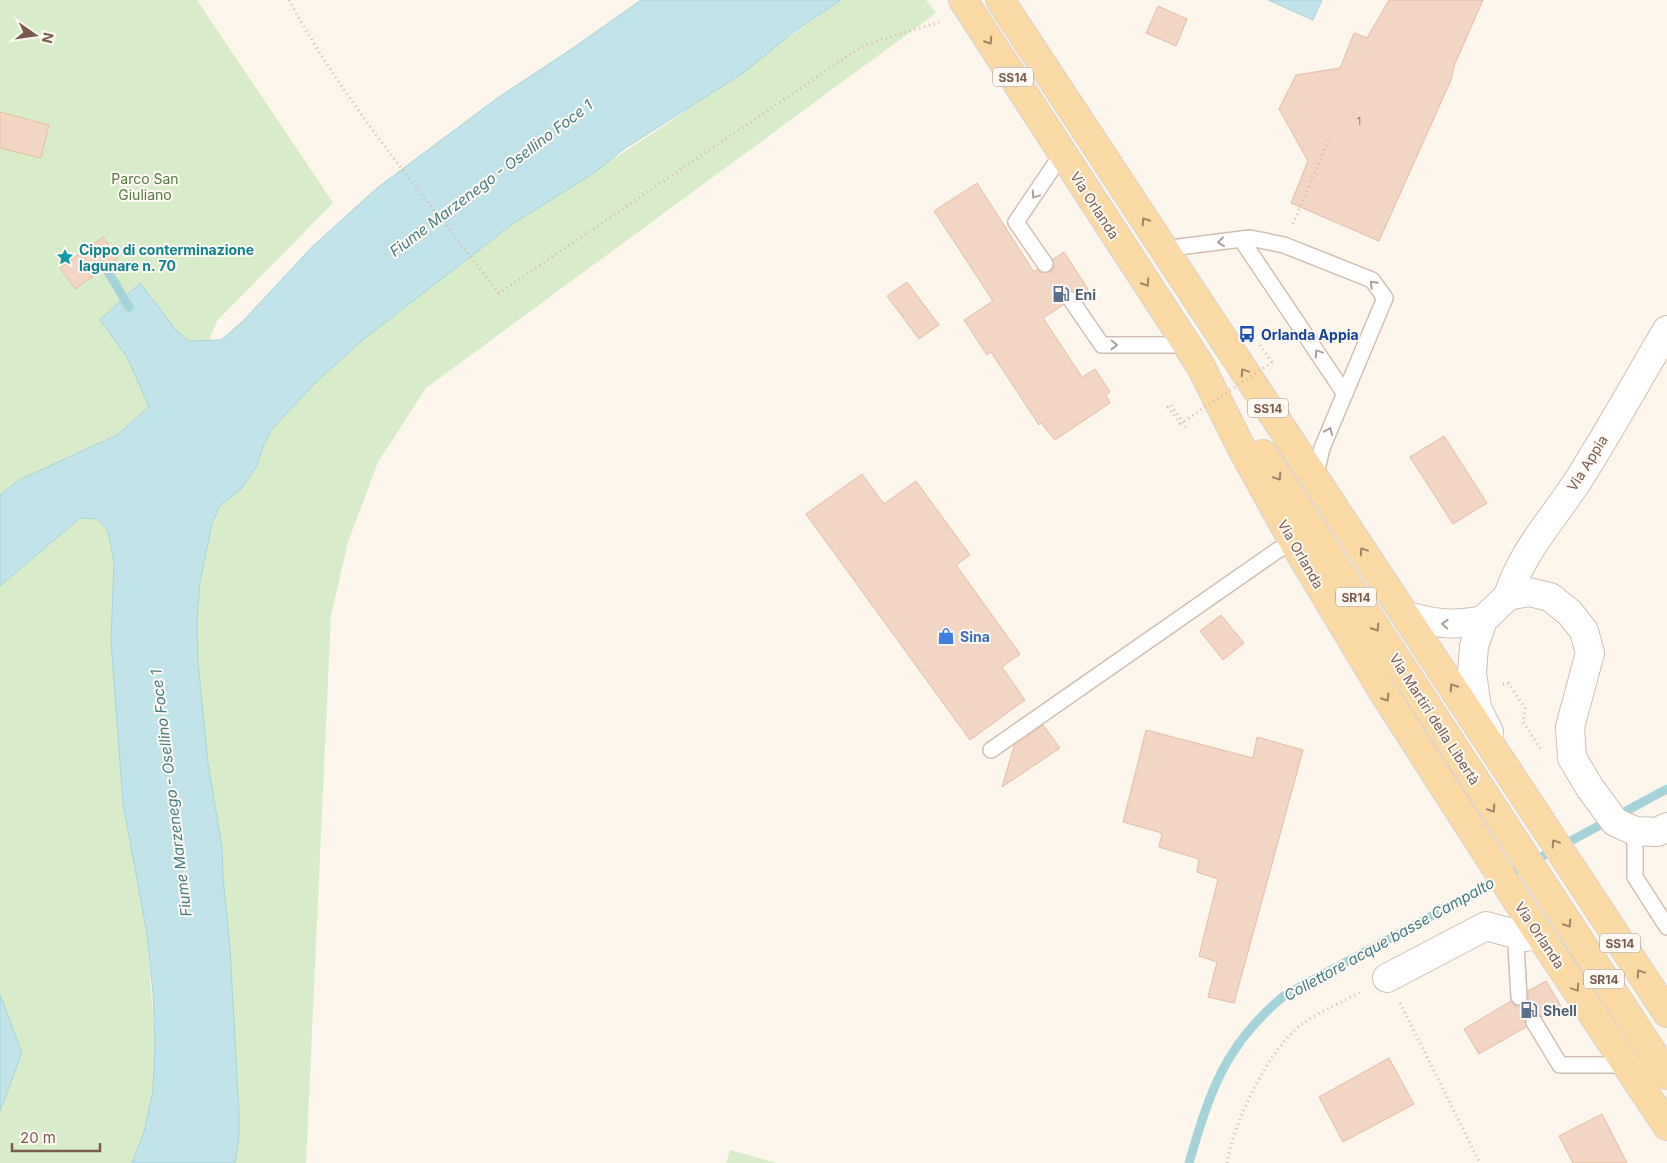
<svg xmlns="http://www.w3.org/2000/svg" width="1667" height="1163" font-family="Inter,sans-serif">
<rect width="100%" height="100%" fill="#fdf6ec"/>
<path fill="#d8ecc9" d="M 0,0 L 197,0 L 333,203 L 217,321 L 140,507 L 115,696 L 123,803 L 147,934 L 155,1043 L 153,1090 L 144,1132 L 132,1163 L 0,1163 Z
M 841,0 L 926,0 L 936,13 L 426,388 L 378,462 L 348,542 L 331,615 L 306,1163 L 235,1163 L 239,1137 L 238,1084 L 234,1049 L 230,948 L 223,876 L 222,847 L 208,764 L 198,662 L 197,620 L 200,581 L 212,523 L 220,506 L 242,488 L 256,467 L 264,445 L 272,429 L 316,382 L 365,338 L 514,223 L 661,128 Z
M 730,1150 L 776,1163 L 726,1163 Z"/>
<path fill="#bfe3e8" stroke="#a5d3da" d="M 641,0 L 841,0 L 794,32 L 743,73 L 624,149 L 594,173 L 514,223 L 365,338 L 316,382 L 272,429 L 264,445 L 256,467 L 242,488 L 220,506 L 212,523 L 200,582 L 197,620 L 198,661 L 208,764 L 222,847 L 223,876 L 230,948 L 239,1113 L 239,1137 L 235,1163 L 132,1163 L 144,1132 L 153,1090 L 155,1043 L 153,993 L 147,934 L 123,803 L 111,641 L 114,562 L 108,531 L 97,519 L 80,518 L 0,586 L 0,495 L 19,480 L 117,435 L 149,407 L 127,357 L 100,320 L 140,283 L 176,330 L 189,341 L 221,340 L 242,322 L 312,247 L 377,188 L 496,99 L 573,48 Z
M 1268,0 L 1322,0 L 1313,20 Z
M 0,994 L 22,1053 L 0,1111 Z"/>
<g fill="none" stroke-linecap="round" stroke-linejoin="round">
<path stroke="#a5d3da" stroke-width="9" d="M 100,258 L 129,307
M 1189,1163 C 1210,1091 1225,1044 1285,995 L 1667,789"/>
</g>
<path fill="#f3d5c3" stroke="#e6bba3" d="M 1389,0 L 1483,0 L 1454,66 L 1451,80 L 1379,241 L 1291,203 L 1308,161 L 1279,109 L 1296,75 L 1340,68 L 1354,33 L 1367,38 Z
M 1158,6 L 1187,19 L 1176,46 L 1146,33 Z
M 0,112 L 49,125 L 41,158 L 0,148 Z
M 977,183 L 1034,272 L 1037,269 L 1041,273 L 1050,272 L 1054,268 L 1053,259 L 1064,252 L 1088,289 L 1079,295 L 1075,291 L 1066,292 L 1062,296 L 1063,305 L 1043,318 L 1082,377 L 1095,369 L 1110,392 L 1106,395 L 1110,403 L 1055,440 L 1041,423 L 1039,425 L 991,352 L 987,355 L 964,320 L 993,301 L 934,211 Z
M 103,237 L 118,258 L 75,289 L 60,268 Z
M 907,282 L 939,325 L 919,339 L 887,296 Z
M 1444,436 L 1487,503 L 1453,524 L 1410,457 Z
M 862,474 L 884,504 L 916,481 L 970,555 L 956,565 L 1020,654 L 1002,667 L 1025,700 L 970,740 L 806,514 Z
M 1221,615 L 1244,643 L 1223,660 L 1200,631 Z
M 1043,725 L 1060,748 L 1002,787 L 1014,746 Z
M 1146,730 L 1253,758 L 1257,737 L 1303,750 L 1234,1003 L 1208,997 L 1217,962 L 1199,956 L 1218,879 L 1197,872 L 1199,859 L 1159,847 L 1162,833 L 1123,822 Z
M 1546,981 L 1561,1006 L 1542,1017 L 1538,1014 L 1530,1014 L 1526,1018 L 1526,1027 L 1479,1054 L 1464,1029 L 1511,1001 L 1515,1006 L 1524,1005 L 1528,1001 L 1528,991 Z
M 1389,1058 L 1414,1104 L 1343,1142 L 1319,1097 Z
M 1602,1114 L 1627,1163 L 1573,1163 L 1559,1136 Z"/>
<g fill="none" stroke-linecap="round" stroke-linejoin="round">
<g stroke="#d1beb0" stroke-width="18">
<path id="lane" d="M 1241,239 L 1345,394
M 1163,249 L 1250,238 L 1284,245 L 1372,280 L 1385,298 L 1322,448 L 1315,478
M 1045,264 L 1016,222 L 1062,154
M 1071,300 L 1102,345 L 1187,345
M 991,750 L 1278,550 L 1294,543
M 1635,831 L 1635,877 L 1667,927
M 1519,997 L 1516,945 L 1529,935
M 1534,1022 L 1560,1065 L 1627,1065"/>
</g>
<g stroke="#d1beb0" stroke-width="30">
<path id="street" d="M 1508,596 C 1522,551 1554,518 1579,479 C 1610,430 1638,379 1667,330
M 1407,616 C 1436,624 1453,626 1483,620
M 1489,732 L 1477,708 L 1472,673 L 1474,646 L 1483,620 L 1508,596 L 1529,592 L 1550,597 L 1570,613 L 1584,631 L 1590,653 L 1570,727 L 1572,758 L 1590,788 L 1615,822 L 1635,831 L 1657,832 L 1667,827
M 1387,978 L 1486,926 L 1526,937"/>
</g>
<g stroke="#dad1cd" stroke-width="30">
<path id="primary" d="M 963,0 L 1200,365 L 1242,449 L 1294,543 L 1385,695 L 1519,904 L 1667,1126
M 1000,0 L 1667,1013
M 1263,454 L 1667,1075"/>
</g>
<path stroke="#d9b8a5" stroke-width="3" stroke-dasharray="1 4" stroke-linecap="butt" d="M 289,0 C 346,106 426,198 499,293 L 864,45 L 943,21
M 1293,224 L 1330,136
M 1180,424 L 1168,407 L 1171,405 L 1186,427
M 1503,684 L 1508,683 L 1525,708 L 1523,722 L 1542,751
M 1400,1003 L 1480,1163
M 1227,1163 C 1233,1124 1269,1048 1302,1024 C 1320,1011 1343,1002 1362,991"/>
<use href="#lane" stroke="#fff" stroke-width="15"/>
<use href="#street" stroke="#fff" stroke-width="28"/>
<use href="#primary" stroke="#fbd9a5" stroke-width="28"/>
<path stroke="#d9b8a5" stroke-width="3" stroke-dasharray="1 4" stroke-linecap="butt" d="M 1260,345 L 1272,362
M 1180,424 L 1274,361"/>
</g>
<defs><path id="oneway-chevron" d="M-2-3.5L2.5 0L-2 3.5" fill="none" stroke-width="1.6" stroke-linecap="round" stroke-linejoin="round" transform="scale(1.25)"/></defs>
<g stroke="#a18267">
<use href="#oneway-chevron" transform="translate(989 41) rotate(57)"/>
<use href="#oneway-chevron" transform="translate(1145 221) rotate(-123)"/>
<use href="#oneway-chevron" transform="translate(1146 283) rotate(57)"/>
<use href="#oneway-chevron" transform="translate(1244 372) rotate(-124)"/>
<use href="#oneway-chevron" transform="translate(1278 477) rotate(57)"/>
<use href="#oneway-chevron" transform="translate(1363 551) rotate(-124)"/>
<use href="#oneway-chevron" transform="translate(1376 628) rotate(57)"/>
<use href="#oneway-chevron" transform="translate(1453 687) rotate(-123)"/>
<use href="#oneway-chevron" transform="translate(1386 698) rotate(58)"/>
<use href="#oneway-chevron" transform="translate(1492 809) rotate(57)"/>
<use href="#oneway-chevron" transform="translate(1555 843) rotate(-123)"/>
<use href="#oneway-chevron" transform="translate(1568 924) rotate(57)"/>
<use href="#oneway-chevron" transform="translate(1640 973) rotate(-124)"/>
<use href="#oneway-chevron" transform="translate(1576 988) rotate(56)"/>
</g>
<g stroke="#af9d94">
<use href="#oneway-chevron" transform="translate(1035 195) rotate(124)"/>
<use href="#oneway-chevron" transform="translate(1221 242) rotate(173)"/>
<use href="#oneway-chevron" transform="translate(1373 284) rotate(-135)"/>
<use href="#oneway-chevron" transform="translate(1114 345) rotate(1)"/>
<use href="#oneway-chevron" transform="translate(1318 353) rotate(-124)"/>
<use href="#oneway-chevron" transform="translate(1329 431) rotate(-67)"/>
<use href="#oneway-chevron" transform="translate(1445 624) rotate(-177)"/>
</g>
<defs>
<g id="sight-bare" transform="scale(1.35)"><path d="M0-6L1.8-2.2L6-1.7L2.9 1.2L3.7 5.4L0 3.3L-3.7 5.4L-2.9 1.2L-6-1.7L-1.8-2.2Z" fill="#0f9aa8" stroke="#fffaf3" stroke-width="2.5" paint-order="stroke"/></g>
<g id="fuel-bare" transform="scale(1.35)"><path d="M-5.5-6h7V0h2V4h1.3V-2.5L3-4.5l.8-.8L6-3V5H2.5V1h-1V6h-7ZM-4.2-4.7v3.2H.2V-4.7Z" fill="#5c6f8a" stroke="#fffaf3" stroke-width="2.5" paint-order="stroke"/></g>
<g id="bus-bare" transform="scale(1.35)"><path d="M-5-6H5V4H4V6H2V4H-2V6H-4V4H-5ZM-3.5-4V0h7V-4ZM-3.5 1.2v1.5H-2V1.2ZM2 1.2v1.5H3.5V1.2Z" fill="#1a4fb4" stroke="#fffaf3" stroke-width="2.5" paint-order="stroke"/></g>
<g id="shop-bare" transform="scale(1.35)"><path d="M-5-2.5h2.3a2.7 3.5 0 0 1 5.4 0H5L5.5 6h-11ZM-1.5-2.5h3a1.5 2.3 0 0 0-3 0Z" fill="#3f7fe0" stroke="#fffaf3" stroke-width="2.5" paint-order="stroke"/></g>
</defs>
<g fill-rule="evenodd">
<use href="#sight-bare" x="65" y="257"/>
<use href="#fuel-bare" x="1061" y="294"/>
<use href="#bus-bare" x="1247" y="334"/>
<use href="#shop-bare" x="946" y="636"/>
<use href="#fuel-bare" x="1529" y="1010"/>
</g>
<g text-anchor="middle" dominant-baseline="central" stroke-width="4" stroke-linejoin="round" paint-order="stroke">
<g font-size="11" fill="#987a6a">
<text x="1359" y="121">1</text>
</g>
<g fill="#fffaf3" stroke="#a28b7f" stroke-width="1">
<rect x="993" y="67.5" width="40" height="19" rx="4"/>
<rect x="1248" y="398.5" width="40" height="19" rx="4"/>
<rect x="1336" y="587.5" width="40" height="19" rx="4"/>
<rect x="1600" y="933.5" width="40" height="19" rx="4"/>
<rect x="1584" y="969.5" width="40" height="19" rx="4"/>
</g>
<g font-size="12" font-weight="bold" fill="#7a5c4d">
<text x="1013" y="77">SS14</text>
<text x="1268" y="408">SS14</text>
<text x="1356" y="597">SR14</text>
<text x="1620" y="943">SS14</text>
<text x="1604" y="979">SR14</text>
</g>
<g font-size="14" fill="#537a41" stroke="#fffaf3">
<text x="145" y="178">Parco San<tspan x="145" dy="16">Giuliano</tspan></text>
</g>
<g font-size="14" fill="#7a5c4d" stroke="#fffaf3">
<text transform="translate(1095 205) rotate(57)">Via Orlanda</text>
<text transform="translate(1587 463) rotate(-58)">Via Appia</text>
<text transform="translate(1301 554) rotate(60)">Via Orlanda</text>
<text transform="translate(1435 719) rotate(57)">Via Martiri della Libertà</text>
<text transform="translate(1540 935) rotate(56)">Via Orlanda</text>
</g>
<g font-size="14" font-weight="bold" fill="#0d838f" stroke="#fffaf3" text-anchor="start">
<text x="79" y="249">Cippo di conterminazione<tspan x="79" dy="16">lagunare n. 70</tspan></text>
</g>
<g font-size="14" font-weight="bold" fill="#4e5e75" stroke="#fffaf3" text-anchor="start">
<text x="1075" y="294">Eni</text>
<text x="1543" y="1010">Shell</text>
</g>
<g font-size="14" font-weight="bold" fill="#164399" stroke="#fffaf3" text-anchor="start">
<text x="1261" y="334">Orlanda Appia</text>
</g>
<g font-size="14" font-weight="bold" fill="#366cbe" stroke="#fffaf3" text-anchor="start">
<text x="960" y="636">Sina</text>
</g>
<g font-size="15" font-style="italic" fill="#437c86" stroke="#fffaf3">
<text transform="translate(491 178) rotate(-37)">Fiume Marzenego - Osellino Foce 1</text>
<text transform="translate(171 793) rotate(-97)">Fiume Marzenego - Osellino Foce 1</text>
<text transform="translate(1389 939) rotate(-29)">Collettore acque basse Campalto</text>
</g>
</g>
<g transform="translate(35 35) rotate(103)" stroke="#fffaf3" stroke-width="4" paint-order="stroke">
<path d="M0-4L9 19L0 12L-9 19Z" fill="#7a5c4d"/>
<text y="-8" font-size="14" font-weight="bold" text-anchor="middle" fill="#7a5c4d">N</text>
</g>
<path d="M12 1143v8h88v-8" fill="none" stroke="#7a5c4d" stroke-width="2.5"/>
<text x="20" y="1143" font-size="15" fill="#7a5c4d" stroke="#fffaf3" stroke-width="4" paint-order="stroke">20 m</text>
</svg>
